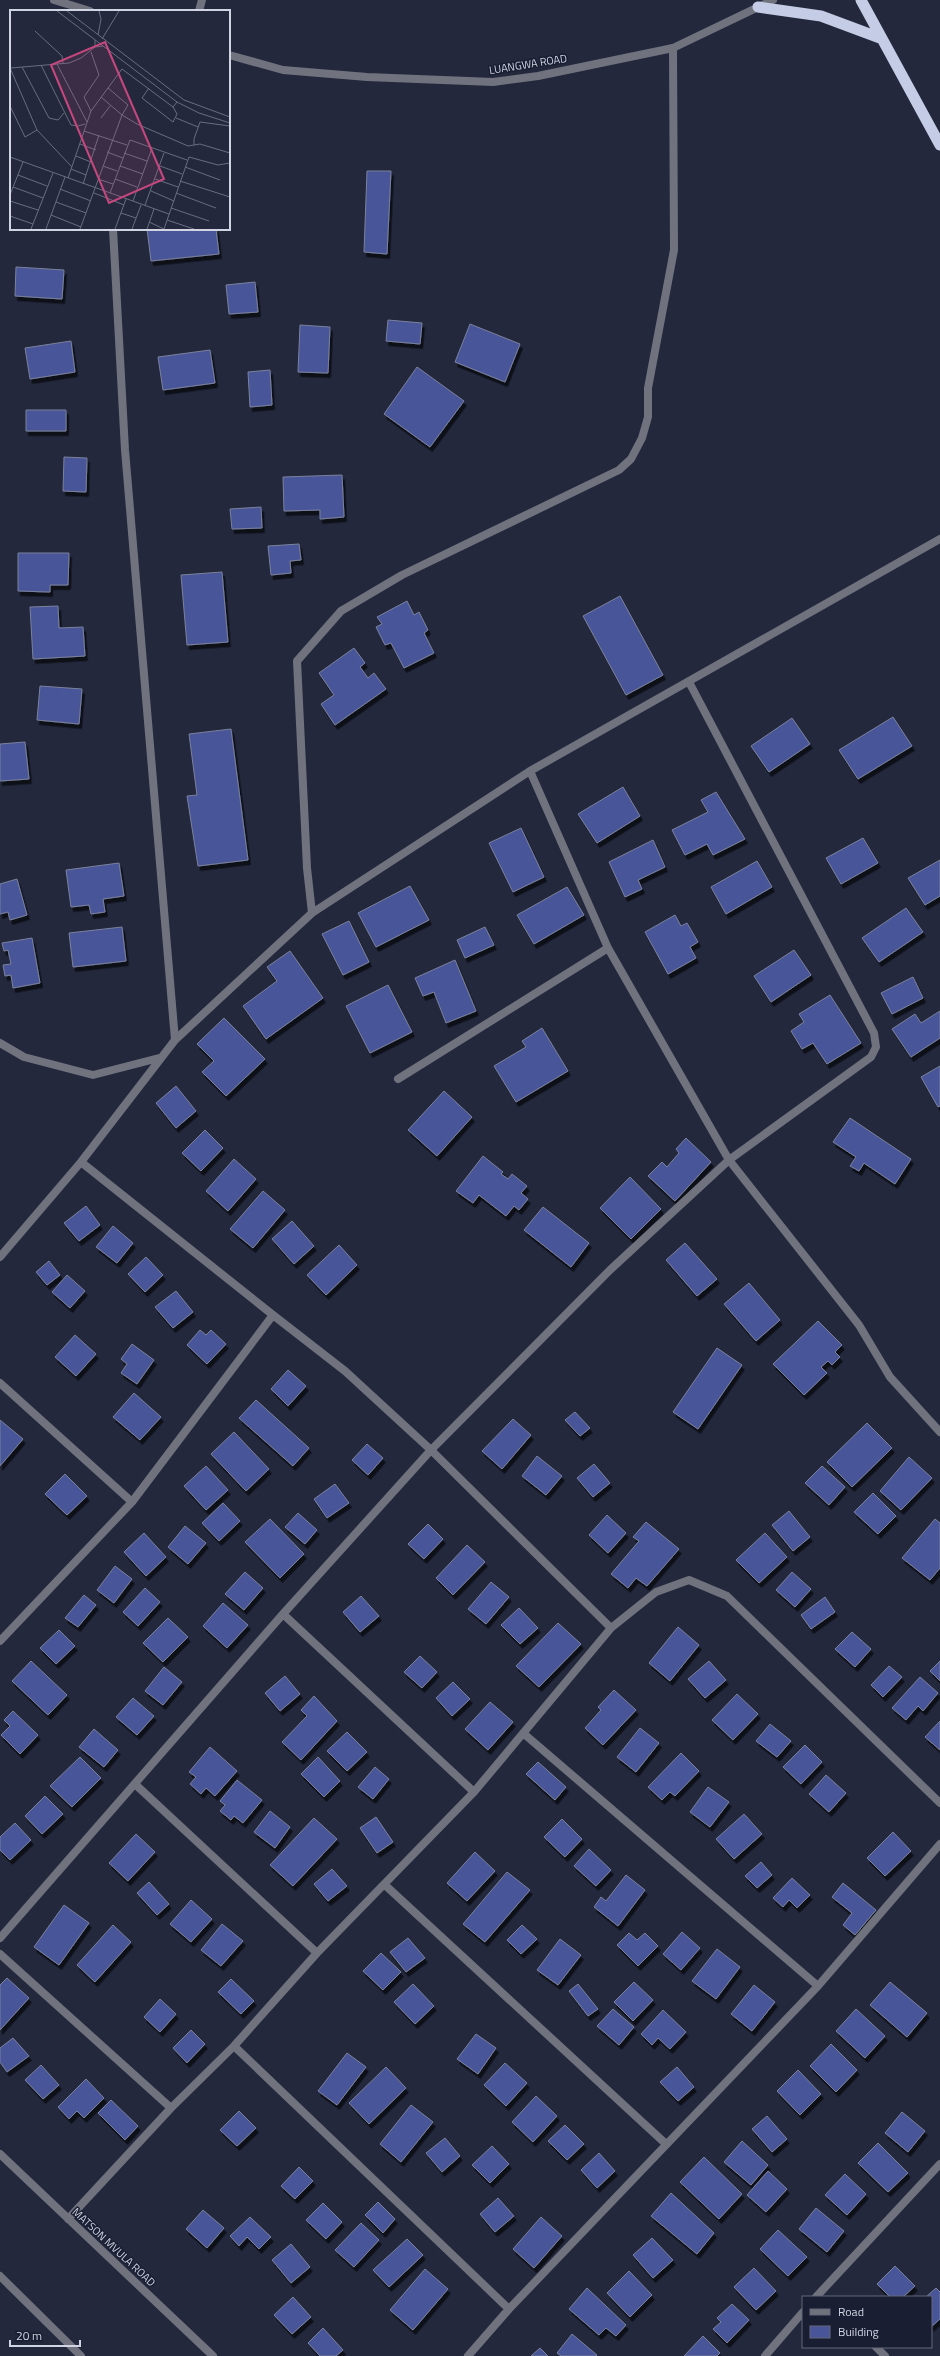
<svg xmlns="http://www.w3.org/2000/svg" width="940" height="2356" font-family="'Titillium Web',sans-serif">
<defs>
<filter id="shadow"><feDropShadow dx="2.5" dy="4.5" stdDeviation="0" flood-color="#0009"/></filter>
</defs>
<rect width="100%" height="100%" fill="#23283d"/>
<path fill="#495599" stroke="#7b829b" filter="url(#shadow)" d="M 367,171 L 391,171 L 387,254 L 364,252 Z
M 147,229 L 216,229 L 219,254 L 151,261 Z
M 16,267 L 64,270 L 62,299 L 15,296 Z
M 255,282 L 258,312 L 229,314 L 226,285 Z
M 388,320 L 422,323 L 420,344 L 386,341 Z
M 470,324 L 520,344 L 505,382 L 455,362 Z
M 300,325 L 330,327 L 328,373 L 298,372 Z
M 71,341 L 75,372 L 30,379 L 25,348 Z
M 210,350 L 215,383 L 163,390 L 158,357 Z
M 417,367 L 464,401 L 430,447 L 384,414 Z
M 270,370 L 272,405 L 250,407 L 248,372 Z
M 26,410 L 66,410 L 66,431 L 26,431 Z
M 64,457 L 87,458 L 86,492 L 63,491 Z
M 342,475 L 344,517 L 320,519 L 320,510 L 284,511 L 283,477 Z
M 261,507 L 262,528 L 232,529 L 230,509 Z
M 299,544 L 301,560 L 290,561 L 291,573 L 271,575 L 268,546 Z
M 18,553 L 69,553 L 68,585 L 50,585 L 50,592 L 18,591 Z
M 222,572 L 228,642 L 187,645 L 181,575 Z
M 620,596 L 663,675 L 626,695 L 583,616 Z
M 407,601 L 414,615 L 419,612 L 428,630 L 424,633 L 434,653 L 404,668 L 391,643 L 385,645 L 376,627 L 382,624 L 377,617 Z
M 58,606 L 59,628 L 83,627 L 85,656 L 33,659 L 30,607 Z
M 354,648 L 365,663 L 360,667 L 368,678 L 374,673 L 386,689 L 335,725 L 321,704 L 334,695 L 319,673 Z
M 40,686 L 82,689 L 79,724 L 37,720 Z
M 893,717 L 912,746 L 858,779 L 839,750 Z
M 792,718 L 810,744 L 769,772 L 751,746 Z
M 231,729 L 248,860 L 198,866 L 187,796 L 197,795 L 189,734 Z
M 25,742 L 29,779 L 0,781 L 0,744 Z
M 623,787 L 640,816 L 597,843 L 578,814 Z
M 716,792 L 745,839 L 713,855 L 707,844 L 685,855 L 672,830 L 708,812 L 701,800 Z
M 521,828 L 544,877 L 513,892 L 489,843 Z
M 863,838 L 878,863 L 841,884 L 826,858 Z
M 653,840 L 665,867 L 638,880 L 642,889 L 625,897 L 609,862 Z
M 940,860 L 940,896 L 925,905 L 908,878 Z
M 757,861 L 772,887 L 726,914 L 711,887 Z
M 119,863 L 124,896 L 103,899 L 105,912 L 91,914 L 89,905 L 71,907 L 66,870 Z
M 17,879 L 27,915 L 10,920 L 8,912 L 0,914 L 0,884 Z
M 410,886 L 429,920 L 376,947 L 358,913 Z
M 567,887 L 584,915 L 534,944 L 517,915 Z
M 906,908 L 923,932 L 879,962 L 862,938 Z
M 675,915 L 681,926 L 687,923 L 698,942 L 690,947 L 696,958 L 668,974 L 645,932 Z
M 349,921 L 369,962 L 343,975 L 322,934 Z
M 122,927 L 126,961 L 73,967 L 69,933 Z
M 485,927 L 494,945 L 465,958 L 457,940 Z
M 32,938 L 40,983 L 13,988 L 11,975 L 5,976 L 3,965 L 11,964 L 8,950 L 4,951 L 2,943 Z
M 794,950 L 811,975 L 771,1002 L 754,976 Z
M 290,951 L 323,998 L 266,1039 L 243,1006 L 277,981 L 267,967 Z
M 455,960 L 476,1011 L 446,1023 L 434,992 L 423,996 L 415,978 Z
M 913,977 L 923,998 L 892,1014 L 881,993 Z
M 388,985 L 412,1032 L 370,1053 L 346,1006 Z
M 830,995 L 861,1043 L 827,1064 L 813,1043 L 802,1049 L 791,1031 L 804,1022 L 799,1014 Z
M 940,1011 L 940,1038 L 911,1057 L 892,1029 L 915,1014 L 921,1023 Z
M 224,1018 L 265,1059 L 226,1096 L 202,1072 L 214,1061 L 197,1044 Z
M 542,1028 L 568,1071 L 516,1102 L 494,1066 L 526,1047 L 522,1041 Z
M 940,1066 L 940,1106 L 938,1107 L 921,1077 Z
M 176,1086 L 196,1111 L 176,1128 L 156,1103 Z
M 444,1091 L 472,1117 L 437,1156 L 408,1130 Z
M 850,1118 L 911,1159 L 895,1184 L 864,1163 L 859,1171 L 850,1166 L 856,1157 L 833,1142 Z
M 205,1130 L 223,1148 L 201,1171 L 182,1153 Z
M 686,1138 L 711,1162 L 675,1201 L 648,1176 L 662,1162 L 667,1167 L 679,1153 L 676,1149 Z
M 483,1156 L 503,1172 L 501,1174 L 508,1179 L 512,1174 L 527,1186 L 521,1193 L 528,1199 L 519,1210 L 514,1206 L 506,1216 L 479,1195 L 473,1203 L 456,1191 Z
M 234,1159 L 256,1179 L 228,1211 L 206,1191 Z
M 630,1177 L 661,1209 L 631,1239 L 600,1208 Z
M 263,1191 L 285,1210 L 253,1248 L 230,1229 Z
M 86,1206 L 100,1225 L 79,1241 L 64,1223 Z
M 543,1207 L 589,1243 L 571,1267 L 524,1230 Z
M 292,1221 L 314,1246 L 294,1264 L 272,1239 Z
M 113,1226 L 133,1243 L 117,1263 L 96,1247 Z
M 685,1243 L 717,1279 L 697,1296 L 666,1260 Z
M 339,1245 L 357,1265 L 326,1295 L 307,1275 Z
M 146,1257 L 163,1275 L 145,1292 L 128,1274 Z
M 49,1261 L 60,1275 L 47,1285 L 36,1272 Z
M 67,1275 L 85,1291 L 70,1308 L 52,1292 Z
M 749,1283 L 780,1320 L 756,1341 L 724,1304 Z
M 176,1291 L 193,1312 L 173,1328 L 155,1307 Z
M 818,1321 L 842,1345 L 835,1352 L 840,1357 L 832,1365 L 828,1361 L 821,1367 L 827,1373 L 804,1395 L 773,1364 Z
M 200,1330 L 206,1335 L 211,1330 L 226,1344 L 207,1364 L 187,1345 Z
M 75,1335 L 96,1354 L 76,1376 L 55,1357 Z
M 132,1344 L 154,1360 L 137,1384 L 121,1373 L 127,1364 L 121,1359 Z
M 717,1348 L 742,1365 L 698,1429 L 673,1412 Z
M 288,1370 L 306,1386 L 288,1406 L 271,1389 Z
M 134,1393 L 161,1417 L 140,1440 L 113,1417 Z
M 256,1400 L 309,1448 L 293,1466 L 239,1418 Z
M 575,1412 L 590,1428 L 580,1436 L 565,1420 Z
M 513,1419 L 531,1435 L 502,1469 L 482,1451 Z
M 0,1420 L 23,1439 L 0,1466 Z
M 867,1423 L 892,1448 L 852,1487 L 827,1462 Z
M 234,1432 L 269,1469 L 246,1491 L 211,1454 Z
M 367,1444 L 383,1458 L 368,1475 L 352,1460 Z
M 537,1456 L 562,1476 L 546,1495 L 522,1476 Z
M 909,1457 L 932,1478 L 901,1510 L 880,1491 Z
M 594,1464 L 610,1483 L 593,1497 L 577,1478 Z
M 206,1466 L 228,1490 L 206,1510 L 184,1486 Z
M 822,1466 L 845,1487 L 829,1505 L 805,1483 Z
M 65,1474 L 87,1496 L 67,1515 L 45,1494 Z
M 335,1484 L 349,1503 L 327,1518 L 314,1499 Z
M 873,1493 L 896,1516 L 878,1534 L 854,1512 Z
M 223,1503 L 240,1521 L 219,1541 L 202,1523 Z
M 789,1511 L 810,1537 L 793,1551 L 772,1525 Z
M 298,1513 L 317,1530 L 305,1544 L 285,1527 Z
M 607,1515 L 626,1533 L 608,1553 L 589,1535 Z
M 270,1519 L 304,1554 L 280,1578 L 245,1542 Z
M 935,1519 L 940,1523 L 940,1568 L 930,1580 L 902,1558 Z
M 646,1522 L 679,1549 L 647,1586 L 636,1578 L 628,1588 L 611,1574 L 639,1541 L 633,1537 Z
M 428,1524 L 443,1539 L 424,1559 L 408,1544 Z
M 185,1526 L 206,1543 L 188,1564 L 168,1547 Z
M 144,1533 L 166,1557 L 146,1576 L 124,1552 Z
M 765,1533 L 787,1557 L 759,1583 L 736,1560 Z
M 467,1545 L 485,1562 L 453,1595 L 436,1578 Z
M 115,1566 L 132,1579 L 114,1603 L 97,1590 Z
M 245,1572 L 263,1588 L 244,1610 L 225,1594 Z
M 792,1572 L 811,1589 L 795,1607 L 776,1590 Z
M 491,1582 L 509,1597 L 486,1624 L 468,1609 Z
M 145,1588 L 160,1602 L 138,1626 L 123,1612 Z
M 84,1595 L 96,1605 L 78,1627 L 65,1618 Z
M 361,1596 L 379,1616 L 360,1632 L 343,1612 Z
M 825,1597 L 835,1612 L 811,1629 L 801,1615 Z
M 223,1603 L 248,1625 L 227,1648 L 203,1626 Z
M 519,1608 L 538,1628 L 520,1644 L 501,1625 Z
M 168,1618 L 188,1637 L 163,1662 L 143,1643 Z
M 558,1623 L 581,1644 L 539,1687 L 516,1666 Z
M 678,1627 L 699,1645 L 670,1681 L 649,1663 Z
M 59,1630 L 75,1646 L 56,1664 L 40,1648 Z
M 852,1632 L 871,1649 L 855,1667 L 835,1649 Z
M 420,1656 L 437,1672 L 422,1688 L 404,1672 Z
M 31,1661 L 67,1695 L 48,1715 L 12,1681 Z
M 709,1661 L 726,1680 L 705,1698 L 688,1679 Z
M 940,1661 L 940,1681 L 930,1671 Z
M 889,1666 L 902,1677 L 883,1697 L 871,1685 Z
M 164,1667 L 182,1682 L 163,1705 L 145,1691 Z
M 285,1676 L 300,1694 L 280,1711 L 265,1693 Z
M 920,1677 L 938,1693 L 923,1711 L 918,1706 L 906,1720 L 892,1708 Z
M 453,1682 L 470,1699 L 452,1716 L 436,1698 Z
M 614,1690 L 636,1710 L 603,1745 L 585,1728 L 601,1710 L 598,1707 Z
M 737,1694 L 758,1714 L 733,1740 L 712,1720 Z
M 314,1696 L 337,1721 L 301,1760 L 282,1742 L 307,1716 L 301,1710 Z
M 133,1698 L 154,1716 L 137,1735 L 116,1717 Z
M 490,1702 L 513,1722 L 488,1750 L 465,1729 Z
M 13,1711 L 38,1735 L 20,1754 L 1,1735 L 10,1726 L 4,1720 Z
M 940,1721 L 940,1750 L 925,1737 Z
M 770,1724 L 791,1741 L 777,1757 L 756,1741 Z
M 640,1728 L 659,1743 L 636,1772 L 617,1757 Z
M 94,1729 L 118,1750 L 104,1767 L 79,1747 Z
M 347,1732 L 367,1752 L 347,1771 L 327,1751 Z
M 805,1745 L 822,1762 L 801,1784 L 783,1767 Z
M 210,1747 L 237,1771 L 215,1796 L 206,1788 L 201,1794 L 190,1784 L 196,1777 L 189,1772 Z
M 681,1753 L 699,1771 L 675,1796 L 670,1792 L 662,1800 L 648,1787 Z
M 80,1757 L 101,1778 L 72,1807 L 50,1786 Z
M 318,1757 L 340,1781 L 324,1797 L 301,1774 Z
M 538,1762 L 566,1787 L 555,1800 L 526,1774 Z
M 375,1767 L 389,1779 L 373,1799 L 358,1787 Z
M 826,1775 L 846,1793 L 829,1812 L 809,1794 Z
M 237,1780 L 262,1800 L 243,1823 L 234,1816 L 231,1820 L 220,1811 L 225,1805 L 220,1801 Z
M 708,1787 L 729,1802 L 710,1827 L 690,1812 Z
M 45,1796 L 63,1814 L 42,1834 L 25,1816 Z
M 270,1811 L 290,1827 L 275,1848 L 254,1832 Z
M 744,1814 L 762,1834 L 734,1859 L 716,1839 Z
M 376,1817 L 393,1842 L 377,1853 L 360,1828 Z
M 314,1818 L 337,1839 L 293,1886 L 270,1865 Z
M 562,1819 L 582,1839 L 565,1857 L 544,1837 Z
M 15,1823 L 31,1840 L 10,1860 L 0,1850 L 0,1837 Z
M 893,1832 L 911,1851 L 885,1876 L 867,1858 Z
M 136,1834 L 155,1852 L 128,1881 L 109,1863 Z
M 589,1849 L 611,1870 L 596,1886 L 574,1866 Z
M 475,1852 L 495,1871 L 467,1901 L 447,1883 Z
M 761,1862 L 772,1875 L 757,1888 L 745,1876 Z
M 332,1869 L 347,1886 L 328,1901 L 314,1884 Z
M 507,1872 L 530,1890 L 485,1942 L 463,1924 Z
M 626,1875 L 645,1890 L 618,1926 L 594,1907 L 601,1897 L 606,1901 Z
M 792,1878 L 810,1895 L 797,1908 L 789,1900 L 783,1907 L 773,1898 Z
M 149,1882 L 169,1904 L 157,1915 L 137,1893 Z
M 843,1883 L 876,1910 L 855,1935 L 843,1925 L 852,1913 L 832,1897 Z
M 191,1900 L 212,1919 L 191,1942 L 170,1924 Z
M 64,1905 L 89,1923 L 59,1965 L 34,1947 Z
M 222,1924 L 243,1941 L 221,1966 L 201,1950 Z
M 113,1925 L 131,1942 L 95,1982 L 77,1965 Z
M 522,1925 L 537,1939 L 521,1954 L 507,1940 Z
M 682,1932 L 700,1948 L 681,1970 L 663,1954 Z
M 629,1933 L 637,1940 L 645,1933 L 658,1946 L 638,1966 L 617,1945 Z
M 408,1938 L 425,1958 L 406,1972 L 390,1952 Z
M 560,1939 L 581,1955 L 558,1985 L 537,1970 Z
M 717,1949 L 740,1967 L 716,1999 L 692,1981 Z
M 381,1953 L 401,1972 L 383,1990 L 363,1971 Z
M 7,1978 L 29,1998 L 0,2030 L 0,1985 Z
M 231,1979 L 254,2001 L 241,2014 L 218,1992 Z
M 634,1982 L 653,2000 L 633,2021 L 614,2002 Z
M 890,1982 L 927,2013 L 907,2037 L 870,2005 Z
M 413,1984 L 434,2006 L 415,2024 L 394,2002 Z
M 578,1984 L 598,2009 L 588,2016 L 569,1991 Z
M 754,1985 L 775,2002 L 752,2031 L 731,2014 Z
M 160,1999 L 176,2014 L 160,2032 L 144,2017 Z
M 613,2009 L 634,2027 L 619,2045 L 597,2026 Z
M 856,2009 L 885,2036 L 865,2058 L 836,2031 Z
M 663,2010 L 686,2032 L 670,2049 L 658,2038 L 652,2045 L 641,2034 Z
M 191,2030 L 205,2044 L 187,2063 L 173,2048 Z
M 476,2034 L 496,2048 L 478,2074 L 457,2059 Z
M 13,2038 L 29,2056 L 7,2072 L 0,2062 L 0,2048 Z
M 831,2044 L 857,2070 L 836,2092 L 810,2066 Z
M 347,2053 L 366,2067 L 337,2105 L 318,2091 Z
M 505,2063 L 527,2083 L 506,2106 L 484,2085 Z
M 41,2065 L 59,2085 L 43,2099 L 25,2080 Z
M 386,2067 L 406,2088 L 369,2124 L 349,2103 Z
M 677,2067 L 694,2087 L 678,2101 L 660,2082 Z
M 798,2070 L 821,2094 L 800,2115 L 777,2091 Z
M 86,2079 L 104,2098 L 84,2118 L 77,2111 L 69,2119 L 58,2107 Z
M 536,2096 L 557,2116 L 533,2142 L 512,2122 Z
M 111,2100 L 138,2126 L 125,2140 L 98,2113 Z
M 411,2105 L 433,2122 L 401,2162 L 380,2144 Z
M 239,2111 L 256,2128 L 237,2146 L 220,2130 Z
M 902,2112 L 925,2131 L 908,2152 L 885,2133 Z
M 767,2116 L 787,2139 L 772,2152 L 752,2129 Z
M 565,2125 L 584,2144 L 567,2160 L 548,2141 Z
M 445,2138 L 460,2156 L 442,2172 L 426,2153 Z
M 742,2141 L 768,2165 L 751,2185 L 724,2162 Z
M 878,2143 L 908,2173 L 888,2192 L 858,2163 Z
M 492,2146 L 509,2164 L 490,2183 L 472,2165 Z
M 599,2153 L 615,2171 L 597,2188 L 581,2170 Z
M 704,2157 L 742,2194 L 719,2219 L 680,2182 Z
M 299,2167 L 313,2181 L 295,2199 L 281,2186 Z
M 768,2171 L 787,2189 L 766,2212 L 747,2195 Z
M 845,2174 L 866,2194 L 847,2215 L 825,2195 Z
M 671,2193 L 714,2233 L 697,2254 L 651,2216 Z
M 498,2198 L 514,2216 L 495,2232 L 480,2214 Z
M 378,2202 L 395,2219 L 383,2233 L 365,2215 Z
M 323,2203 L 342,2222 L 326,2239 L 306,2220 Z
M 816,2208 L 844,2231 L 827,2252 L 799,2229 Z
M 203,2210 L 224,2228 L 207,2248 L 186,2229 Z
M 250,2217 L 271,2237 L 259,2249 L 247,2237 L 239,2246 L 230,2236 Z
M 541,2217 L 562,2236 L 534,2268 L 513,2249 Z
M 361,2223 L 379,2240 L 354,2267 L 335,2250 Z
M 778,2230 L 807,2257 L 788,2276 L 760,2249 Z
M 652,2238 L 673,2260 L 653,2278 L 633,2255 Z
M 407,2239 L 423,2255 L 389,2287 L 373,2270 Z
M 291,2244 L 310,2267 L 291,2283 L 272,2260 Z
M 895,2266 L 915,2286 L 903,2297 L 890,2297 L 877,2284 Z
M 754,2268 L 776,2291 L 756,2310 L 734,2287 Z
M 425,2269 L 448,2289 L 413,2330 L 390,2310 Z
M 629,2271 L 652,2295 L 630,2317 L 607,2293 Z
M 587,2288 L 626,2325 L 616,2336 L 606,2328 L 599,2335 L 569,2309 Z
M 936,2288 L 940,2292 L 940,2319 L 931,2327 L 931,2297 L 926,2297 Z
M 293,2297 L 311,2317 L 292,2334 L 274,2315 Z
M 732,2304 L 749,2320 L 727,2343 L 713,2329 L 721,2322 L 717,2318 Z
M 323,2328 L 343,2350 L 336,2356 L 320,2356 L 308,2343 Z
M 572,2334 L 597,2355 L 596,2356 L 561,2356 L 557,2353 Z
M 703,2336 L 720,2353 L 717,2356 L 684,2356 Z
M 540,2348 L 548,2356 L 531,2356 Z"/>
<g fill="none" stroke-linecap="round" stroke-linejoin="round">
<path stroke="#70737e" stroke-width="8" d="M 199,11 L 202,0
M 113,229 L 125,450 L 175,1040
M 689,682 L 874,1033 L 876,1047 L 871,1057 L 729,1160 L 859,1325 L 890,1377 L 940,1432
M 312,913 L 307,868 L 297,661 L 341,611 L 402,575 L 619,470 L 631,459 L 642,438 L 648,417 L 648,388 L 674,250 L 673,48
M 0,1043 L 24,1057 L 93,1075 L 159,1058
M 398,1079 L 608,948
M 81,1162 L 273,1315 L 345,1371 L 431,1450 L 611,1628
M 0,1257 L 81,1162 L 175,1040 L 312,913 L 530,771 L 940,539
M 0,1383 L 132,1502
M 283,1614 L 474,1792
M 0,1641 L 132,1502 L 273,1315
M 523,1733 L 818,1986
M 136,1785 L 317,1953
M 385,1885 L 666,2144
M 0,1938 L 283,1614 L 431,1450 L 610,1270 L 729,1160 L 608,948 L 530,771
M 0,1954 L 171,2108
M 234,2046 L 509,2309
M 0,2154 L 213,2356
M 68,2219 L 171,2108 L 234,2046 L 317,1953 L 474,1792 L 611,1628 L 656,1592 L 689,1580 L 727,1596 L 940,1803
M 0,2276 L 81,2356
M 816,2297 L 940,2164
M 876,2347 L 885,2356
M 468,2356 L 509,2309 L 818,1986 L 940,1844
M 765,2356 L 803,2312"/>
<path stroke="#70737e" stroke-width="8" d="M 54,0 L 90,11
M 229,55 L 283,70 L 367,77 L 493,82 L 538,76 L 673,48 L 773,0"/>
<path stroke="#c5cce5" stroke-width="11" d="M 861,0 L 940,145
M 758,7 L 821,16 L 880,38"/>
</g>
<g text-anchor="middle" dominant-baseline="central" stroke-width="3" stroke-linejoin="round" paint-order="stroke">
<g font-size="11" fill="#d1d4e2" stroke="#1a1e32">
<text transform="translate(528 64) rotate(-9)">LUANGWA ROAD</text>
<text transform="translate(114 2247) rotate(43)">MATSON MVULA ROAD</text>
</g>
</g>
<g transform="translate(10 10)">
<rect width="220" height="220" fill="#23283d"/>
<path fill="none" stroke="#696d7f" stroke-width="1" d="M 47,1 L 167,92 L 189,103 L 220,113M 57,1 L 174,90 L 220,107M 25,21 L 52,46 L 53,53M 88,25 L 91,9 L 89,1M 92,29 L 109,1M 85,30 L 85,37 L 93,36M 81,42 L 89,65 L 74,87 L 81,101M 47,54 L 77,112M 31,55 L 61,115 L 68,116 L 75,114M 12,57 L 39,108 L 48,110 L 54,103M 1,58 L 59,53 L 71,48 L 85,37M 98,78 L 118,95 L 112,105 L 127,114 L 178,136 L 190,134 L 220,143M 139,78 L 132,88 L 163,112 L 167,104 L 163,97M 0,96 L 15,127 L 27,120 L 0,58M 91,108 L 100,96M 166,108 L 188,117M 27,120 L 62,157M 74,121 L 117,135M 70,134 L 86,140M 184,135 L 184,129 L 190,112 L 220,116M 97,142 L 113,148M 114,143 L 137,151M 66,146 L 81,152M 0,147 L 159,204M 93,156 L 107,161M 110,156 L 133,164M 150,156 L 172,164M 175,157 L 210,170M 61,159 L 76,165M 8,165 L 37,176M 58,168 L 81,101 L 112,59 L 163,97 L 167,92M 88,169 L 103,174M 105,169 L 127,177M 145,169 L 168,177M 170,171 L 220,187M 73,174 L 89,125M 3,177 L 33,188M 50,179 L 81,191M 141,181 L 164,191M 84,183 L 114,195M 100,183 L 120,130 L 177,150M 166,183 L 206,198M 0,185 L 13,152M 0,191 L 28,200M 123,191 L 142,138M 46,192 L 76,203M 135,195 L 154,143M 161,198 L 199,211M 111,203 L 126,208M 41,205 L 71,217M 0,206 L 23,214M 157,210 L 184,219M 139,212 L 154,219M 21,219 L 43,163M 36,219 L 55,167M 70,219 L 112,105 L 91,87M 105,219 L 116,189M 122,219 L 131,195M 137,219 L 144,199M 154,219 L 179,147 L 208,155 L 220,153"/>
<path fill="#c6477d" fill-opacity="0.15" stroke="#c6477d" stroke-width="2" d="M 95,32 L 154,169 L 99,193 L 41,55 Z"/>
<rect width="220" height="220" fill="none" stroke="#d1d4e2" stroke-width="2"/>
</g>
<rect x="802" y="2296" width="130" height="52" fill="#1a1e32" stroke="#636778"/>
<rect x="810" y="2309" width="20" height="6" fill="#70737e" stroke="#636778"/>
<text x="838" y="2316" font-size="12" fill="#d1d4e2">Road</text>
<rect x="810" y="2326" width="20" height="12" fill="#495599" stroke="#636778"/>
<text x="838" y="2336" font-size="12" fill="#d1d4e2">Building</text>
<path d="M10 2340v6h70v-6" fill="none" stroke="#d1d4e2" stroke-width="2"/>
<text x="16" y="2340" font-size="12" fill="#d1d4e2" stroke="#1a1e32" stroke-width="3" paint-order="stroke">20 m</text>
</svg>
